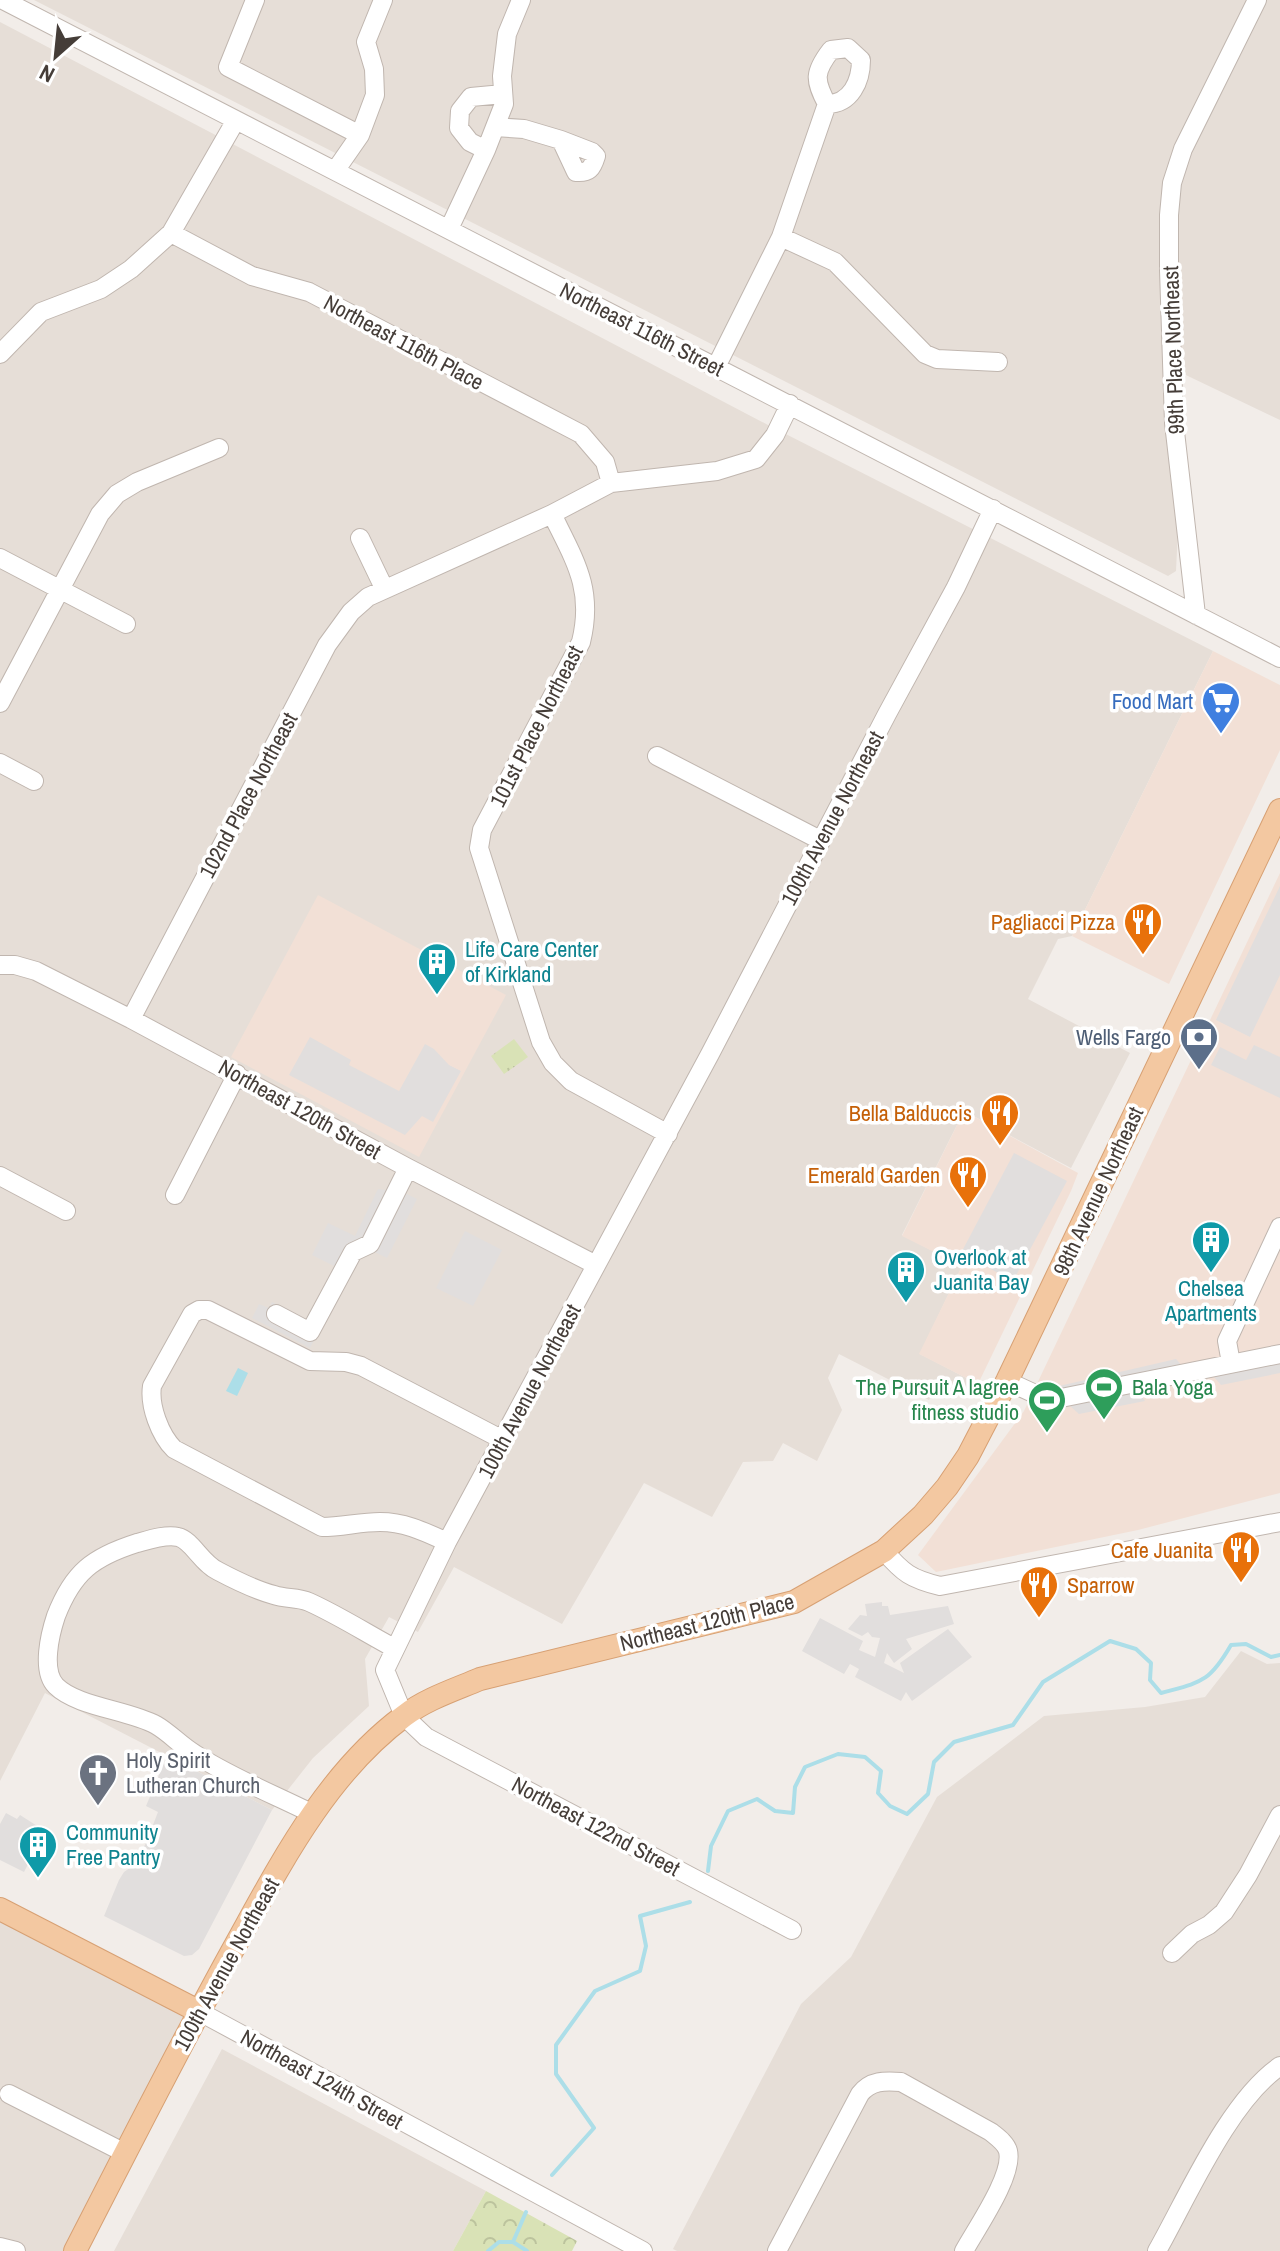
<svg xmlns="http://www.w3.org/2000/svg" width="1280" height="2251" font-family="'Archivo Narrow',sans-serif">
<defs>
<pattern id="grass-tufts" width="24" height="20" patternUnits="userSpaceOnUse" patternTransform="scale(2)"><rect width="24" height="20" fill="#d9e2b6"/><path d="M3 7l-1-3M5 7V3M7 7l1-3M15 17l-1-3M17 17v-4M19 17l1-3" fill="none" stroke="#bcc39d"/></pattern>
<pattern id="forest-crowns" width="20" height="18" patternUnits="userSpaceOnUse" patternTransform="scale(2)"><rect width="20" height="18" fill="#d9e2b6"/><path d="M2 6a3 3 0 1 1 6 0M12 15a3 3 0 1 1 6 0" fill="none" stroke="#bcc39d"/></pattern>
</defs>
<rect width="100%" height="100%" fill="#f2ede9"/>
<path fill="#e6ded7" d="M 34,0 L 1280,0 L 1280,420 L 1167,366 L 1179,508 L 1176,571 L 1168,576 Z
M 0,22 L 768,425 L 1213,651 L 1072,936 L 1058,939 L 1028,999 L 1130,1053 L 1071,1168 L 964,1111 L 902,1235 L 962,1266 L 920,1354 L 978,1384 L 971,1396 L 940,1380 L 929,1400 L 839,1354 L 828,1378 L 842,1410 L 817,1461 L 783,1443 L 773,1461 L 743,1462 L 712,1517 L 644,1483 L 562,1624 L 454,1567 L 418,1632 L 389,1617 L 365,1659 L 369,1706 L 313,1758 L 272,1810 L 45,1693 L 0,1781 Z
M 1241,1651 L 1267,1664 L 1280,1663 L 1280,2251 L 677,2251 L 673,2249 L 801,2004 L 851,1957 L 937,1797 L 1044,1716 L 1145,1707 L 1205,1697 Z
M 0,1909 L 198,2011 L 76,2251 L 0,2251 Z
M 222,2049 L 486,2191 L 453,2251 L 114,2251 Z"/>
<path fill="#f2e0d6" d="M 1213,651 L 1280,685 L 1280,750 L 1169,984 L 1072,936 Z
M 1280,873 L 1280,1493 L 1138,1530 L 936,1572 L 918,1555 L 1024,1411 Z
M 318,895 L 506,995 L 419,1157 L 231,1057 Z
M 964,1111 L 1078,1173 L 1071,1191 L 978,1384 L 919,1354 L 962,1266 L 902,1236 Z"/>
<path fill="url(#grass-tufts)" d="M 514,1039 L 528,1057 L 504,1074 L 491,1056 Z"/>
<path fill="url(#forest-crowns)" d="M 486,2191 L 577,2241 L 572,2251 L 453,2251 Z"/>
<path fill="#e1dedd" d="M 1280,886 L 1280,975 L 1250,1037 L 1216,1020 Z
M 310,1037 L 351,1060 L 349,1065 L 399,1091 L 425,1044 L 434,1049 L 449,1065 L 461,1071 L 433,1122 L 422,1116 L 405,1135 L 289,1075 Z
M 1254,1045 L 1280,1057 L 1280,1098 L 1211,1065 L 1220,1047 L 1246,1060 Z
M 1014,1153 L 1067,1181 L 1013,1281 L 961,1253 Z
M 378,1189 L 405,1193 L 417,1199 L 387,1258 L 362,1246 L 310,1348 L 252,1318 L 259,1304 L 269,1308 L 272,1302 L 307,1320 L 334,1266 L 312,1255 L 328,1223 L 355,1236 Z
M 465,1231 L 502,1250 L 473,1306 L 436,1288 Z
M 1176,1359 L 1185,1369 L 1066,1394 L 1059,1386 Z
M 1280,1363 L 1280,1373 L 1221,1385 L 1214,1377 Z
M 1139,1392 L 1145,1401 L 1079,1414 L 1070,1406 Z
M 882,1602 L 882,1606 L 888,1606 L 890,1615 L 948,1606 L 954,1624 L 906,1639 L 912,1649 L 894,1663 L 887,1653 L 884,1663 L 904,1673 L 900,1663 L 948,1629 L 972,1657 L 912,1701 L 906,1692 L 901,1701 L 855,1677 L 859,1669 L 850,1664 L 844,1674 L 802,1651 L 820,1618 L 863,1641 L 859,1650 L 875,1657 L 880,1638 L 872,1637 L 868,1632 L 862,1636 L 848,1629 L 860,1615 L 867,1616 L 865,1604 Z
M 167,1756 L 272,1810 L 199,1949 L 192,1955 L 184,1956 L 104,1916 L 119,1880 L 124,1872 L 134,1865 L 146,1843 L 158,1812 L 146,1806 Z
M 6,1813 L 17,1819 L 20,1815 L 45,1831 L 24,1872 L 0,1860 L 0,1824 Z"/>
<path fill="#acdee8" d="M 238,1368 L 248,1373 L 237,1396 L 226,1391 Z"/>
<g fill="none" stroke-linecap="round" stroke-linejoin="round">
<path stroke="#acdee8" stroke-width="4" d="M 708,1871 L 711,1846 L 728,1811 L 757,1799 L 775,1811 L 793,1813 L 795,1787 L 805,1767 L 838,1754 L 865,1757 L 881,1771 L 878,1793 L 890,1806 L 907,1814 L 928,1794 L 934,1762 L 954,1742 L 1013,1725 L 1043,1682 L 1110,1641 L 1136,1649 L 1151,1663 L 1150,1680 L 1161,1693 C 1201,1682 1209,1683 1231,1645 L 1246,1644 L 1271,1657 L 1280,1655
M 552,2175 L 594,2128 L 556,2074 L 556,2045 L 595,1991 L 640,1971 L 646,1946 L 640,1916 L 690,1902
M 513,2242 L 527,2251
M 488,2251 L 499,2242 L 513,2242 L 526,2212"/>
<g stroke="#c0b6af" stroke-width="20">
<path id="minor" d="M 3,0 L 1280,658
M 255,0 L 228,67 L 360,135
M 495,127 L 524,129 L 561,140 L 576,172 C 589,173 592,169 596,156 L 592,152 L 561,140
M 486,150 L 470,142 L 459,128 L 460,111 L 471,97 L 503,94
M 335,171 L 360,135 L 375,95 L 374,69 L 366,42 L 383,0
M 449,229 L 486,150 L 504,104 L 502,76 L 507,34 L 521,0
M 171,233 L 252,276 L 309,292 L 581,434 L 605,462 L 611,483
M 781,237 L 835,262 L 925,354 L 937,359 L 998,362
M 0,354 L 41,312 L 101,289 L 131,269 L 171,233 L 236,120
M 716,367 L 781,237 L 827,104 C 814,80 814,72 831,50 L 848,48 L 861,60 C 861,81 851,104 827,104
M 552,514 C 575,561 594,589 581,642 L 482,830 L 479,848 L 541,1042 L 553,1063 L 571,1081 L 668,1134
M 360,538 L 384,588
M 0,558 L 126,624
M 1196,615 L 1174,423 L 1169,270 L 1169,215 L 1172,183 L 1183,149 L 1257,0
M 0,703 L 100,514 L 117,494 L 137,482 L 219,448
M 657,756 L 820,840
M 0,763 L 34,781
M 0,965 L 15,965 L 36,971 L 131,1019 L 408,1168 L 596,1265
M 131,1019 L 327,645 L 351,612 L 368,597 L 552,514 L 611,483 L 717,471 L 756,459 L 775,435 L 790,404
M 0,1176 L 66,1211
M 175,1195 L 237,1074
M 276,1314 L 310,1332 L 353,1252 L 370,1244 L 408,1168
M 1231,1363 L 1227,1341 L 1280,1227
M 1007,1381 L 1044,1398 L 1061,1398 L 1280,1354
M 447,1542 C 425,1532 405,1522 380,1522 C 360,1522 342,1527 322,1527 L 174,1449 C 160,1435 149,1406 152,1386 L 192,1314 L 199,1310 L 208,1310 L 310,1361 L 346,1362 L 361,1366 L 503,1440
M 884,1551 C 903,1573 911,1579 940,1586 L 1280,1522
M 313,1814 C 275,1795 230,1777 195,1754 C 181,1746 170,1733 156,1725 C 129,1710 77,1707 56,1686 C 41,1671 50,1634 56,1616 C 73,1572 93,1557 137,1543 C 148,1540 166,1534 178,1537 C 192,1540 201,1563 218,1571 C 235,1580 255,1590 274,1595 C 285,1599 298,1597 309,1602 C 338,1615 366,1633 394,1648
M 792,1930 L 426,1737 L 404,1716 L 385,1670 L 447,1542 L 710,1054 L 887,714 L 956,587 L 993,509
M 1172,1953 L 1192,1934 L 1209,1925 L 1224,1912 L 1248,1875 L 1280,1815
M 198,2011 L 643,2251
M 9,2094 L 125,2153
M 0,2247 L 16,2251
M 777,2251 L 860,2094 C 871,2080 885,2081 901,2082 L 991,2132 C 997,2137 1006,2143 1008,2151 C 1014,2175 976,2229 964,2251
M 1157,2251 C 1188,2196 1229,2101 1280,2066"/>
</g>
<g stroke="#d7a073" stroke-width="24">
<path id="major" d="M 0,1909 L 198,2011
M 75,2251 C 128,2148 180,2045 236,1944 C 281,1863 327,1773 404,1716 C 426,1699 454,1690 480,1679 L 794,1602 L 884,1551 L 923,1515 L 947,1487 L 968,1456 L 1007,1381 L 1280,810"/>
</g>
<use href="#minor" stroke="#fff" stroke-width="18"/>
<use href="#major" stroke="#f3c8a1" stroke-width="22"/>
</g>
<defs>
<g id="supermarket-pin" transform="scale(2)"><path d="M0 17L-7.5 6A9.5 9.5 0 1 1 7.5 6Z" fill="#3f7fe0" stroke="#fff"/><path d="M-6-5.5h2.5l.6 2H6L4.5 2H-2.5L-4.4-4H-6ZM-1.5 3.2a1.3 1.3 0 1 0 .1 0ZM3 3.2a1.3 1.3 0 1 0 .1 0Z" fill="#fff"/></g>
<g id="restaurant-pin" transform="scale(2)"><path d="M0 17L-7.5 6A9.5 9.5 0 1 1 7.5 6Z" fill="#e8710a" stroke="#fff"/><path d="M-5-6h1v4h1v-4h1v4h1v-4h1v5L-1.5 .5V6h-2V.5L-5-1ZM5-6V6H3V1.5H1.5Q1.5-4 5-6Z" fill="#fff"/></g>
<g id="building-pin" transform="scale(2)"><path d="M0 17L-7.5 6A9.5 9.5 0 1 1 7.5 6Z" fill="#0f9aa8" stroke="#fff"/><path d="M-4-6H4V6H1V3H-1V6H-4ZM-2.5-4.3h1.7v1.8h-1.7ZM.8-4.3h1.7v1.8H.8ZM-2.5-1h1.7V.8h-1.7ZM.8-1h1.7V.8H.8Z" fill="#fff"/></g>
<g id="bank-pin" transform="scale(2)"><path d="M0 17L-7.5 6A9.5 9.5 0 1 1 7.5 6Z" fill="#5c6f8a" stroke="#fff"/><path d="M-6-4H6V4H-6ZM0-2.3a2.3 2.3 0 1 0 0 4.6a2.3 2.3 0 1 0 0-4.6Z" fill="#fff"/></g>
<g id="stadium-pin" transform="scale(2)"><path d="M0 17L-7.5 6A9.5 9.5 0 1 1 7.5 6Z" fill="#2e9e5b" stroke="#fff"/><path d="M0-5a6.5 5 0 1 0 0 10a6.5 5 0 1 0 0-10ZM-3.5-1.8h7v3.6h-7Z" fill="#fff"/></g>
<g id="church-pin" transform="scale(2)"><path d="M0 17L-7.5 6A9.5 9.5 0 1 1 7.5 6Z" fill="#6b7280" stroke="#fff"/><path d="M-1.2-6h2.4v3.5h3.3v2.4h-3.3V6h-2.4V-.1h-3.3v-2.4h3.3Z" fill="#fff"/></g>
</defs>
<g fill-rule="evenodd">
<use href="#supermarket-pin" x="1221" y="701"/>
<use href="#restaurant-pin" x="1143" y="922"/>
<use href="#building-pin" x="437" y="962"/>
<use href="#bank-pin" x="1199" y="1037"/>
<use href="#restaurant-pin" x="1000" y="1113"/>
<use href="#restaurant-pin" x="968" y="1175"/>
<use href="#building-pin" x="1211" y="1240"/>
<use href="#building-pin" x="906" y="1270"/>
<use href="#stadium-pin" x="1104" y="1387"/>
<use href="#stadium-pin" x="1047" y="1400"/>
<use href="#restaurant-pin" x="1241" y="1550"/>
<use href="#restaurant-pin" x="1039" y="1585"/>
<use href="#church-pin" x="98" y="1773"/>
<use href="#building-pin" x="38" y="1845"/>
</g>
<g text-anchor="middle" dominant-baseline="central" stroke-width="7" stroke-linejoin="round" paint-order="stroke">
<g font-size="22" fill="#453d38" stroke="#fff">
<text transform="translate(642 329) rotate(27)">Northeast 116th Street</text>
<text transform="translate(404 342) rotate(28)">Northeast 116th Place</text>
<text transform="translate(1173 350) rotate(-92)">99th Place Northeast</text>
<text transform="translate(536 726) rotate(-63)">101st Place Northeast</text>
<text transform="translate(248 795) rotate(-62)">102nd Place Northeast</text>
<text transform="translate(832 818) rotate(-62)">100th Avenue Northeast</text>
<text transform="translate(300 1109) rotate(29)">Northeast 120th Street</text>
<text transform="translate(1098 1191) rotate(-65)">98th Avenue Northeast</text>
<text transform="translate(529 1391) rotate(-62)">100th Avenue Northeast</text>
<text transform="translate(707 1622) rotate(-14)">Northeast 120th Place</text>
<text transform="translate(596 1826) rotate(28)">Northeast 122nd Street</text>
<text transform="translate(226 1964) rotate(-61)">100th Avenue Northeast</text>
<text transform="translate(322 2079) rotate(29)">Northeast 124th Street</text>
</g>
<g font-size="22" fill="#366cbe" stroke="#fff" text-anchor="end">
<text x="1193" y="701">Food Mart</text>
</g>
<g font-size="22" fill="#c56008" stroke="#fff" text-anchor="end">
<text x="1115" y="922">Pagliacci Pizza</text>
<text x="972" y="1113">Bella Balduccis</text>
<text x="940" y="1175">Emerald Garden</text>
<text x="1213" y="1550">Cafe Juanita</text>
<text x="1067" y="1585" text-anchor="start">Sparrow</text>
</g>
<g font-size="22" fill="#0d838f" stroke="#fff" text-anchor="start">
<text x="465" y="949">Life Care Center<tspan x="465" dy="25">of Kirkland</tspan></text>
<text x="934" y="1257">Overlook at<tspan x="934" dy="25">Juanita Bay</tspan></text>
<text x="1211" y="1288" text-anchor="middle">Chelsea<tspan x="1211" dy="25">Apartments</tspan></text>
<text x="66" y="1832">Community<tspan x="66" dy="25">Free Pantry</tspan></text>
</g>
<g font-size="22" fill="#4e5e75" stroke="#fff" text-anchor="end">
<text x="1171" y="1037">Wells Fargo</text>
</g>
<g font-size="22" fill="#27864d" stroke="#fff" text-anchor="end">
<text x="1019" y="1387">The Pursuit A lagree<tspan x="1019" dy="25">fitness studio</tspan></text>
<text x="1132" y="1387" text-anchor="start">Bala Yoga</text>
</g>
<g font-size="22" fill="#5b616d" stroke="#fff" text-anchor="start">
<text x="126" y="1760">Holy Spirit<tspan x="126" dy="25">Lutheran Church</tspan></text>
</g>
</g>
<g transform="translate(56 56) rotate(207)" stroke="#ffffff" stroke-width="6" paint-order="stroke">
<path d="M0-6L14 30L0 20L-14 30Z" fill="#453d38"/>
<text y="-12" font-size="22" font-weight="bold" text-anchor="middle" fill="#453d38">N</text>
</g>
</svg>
